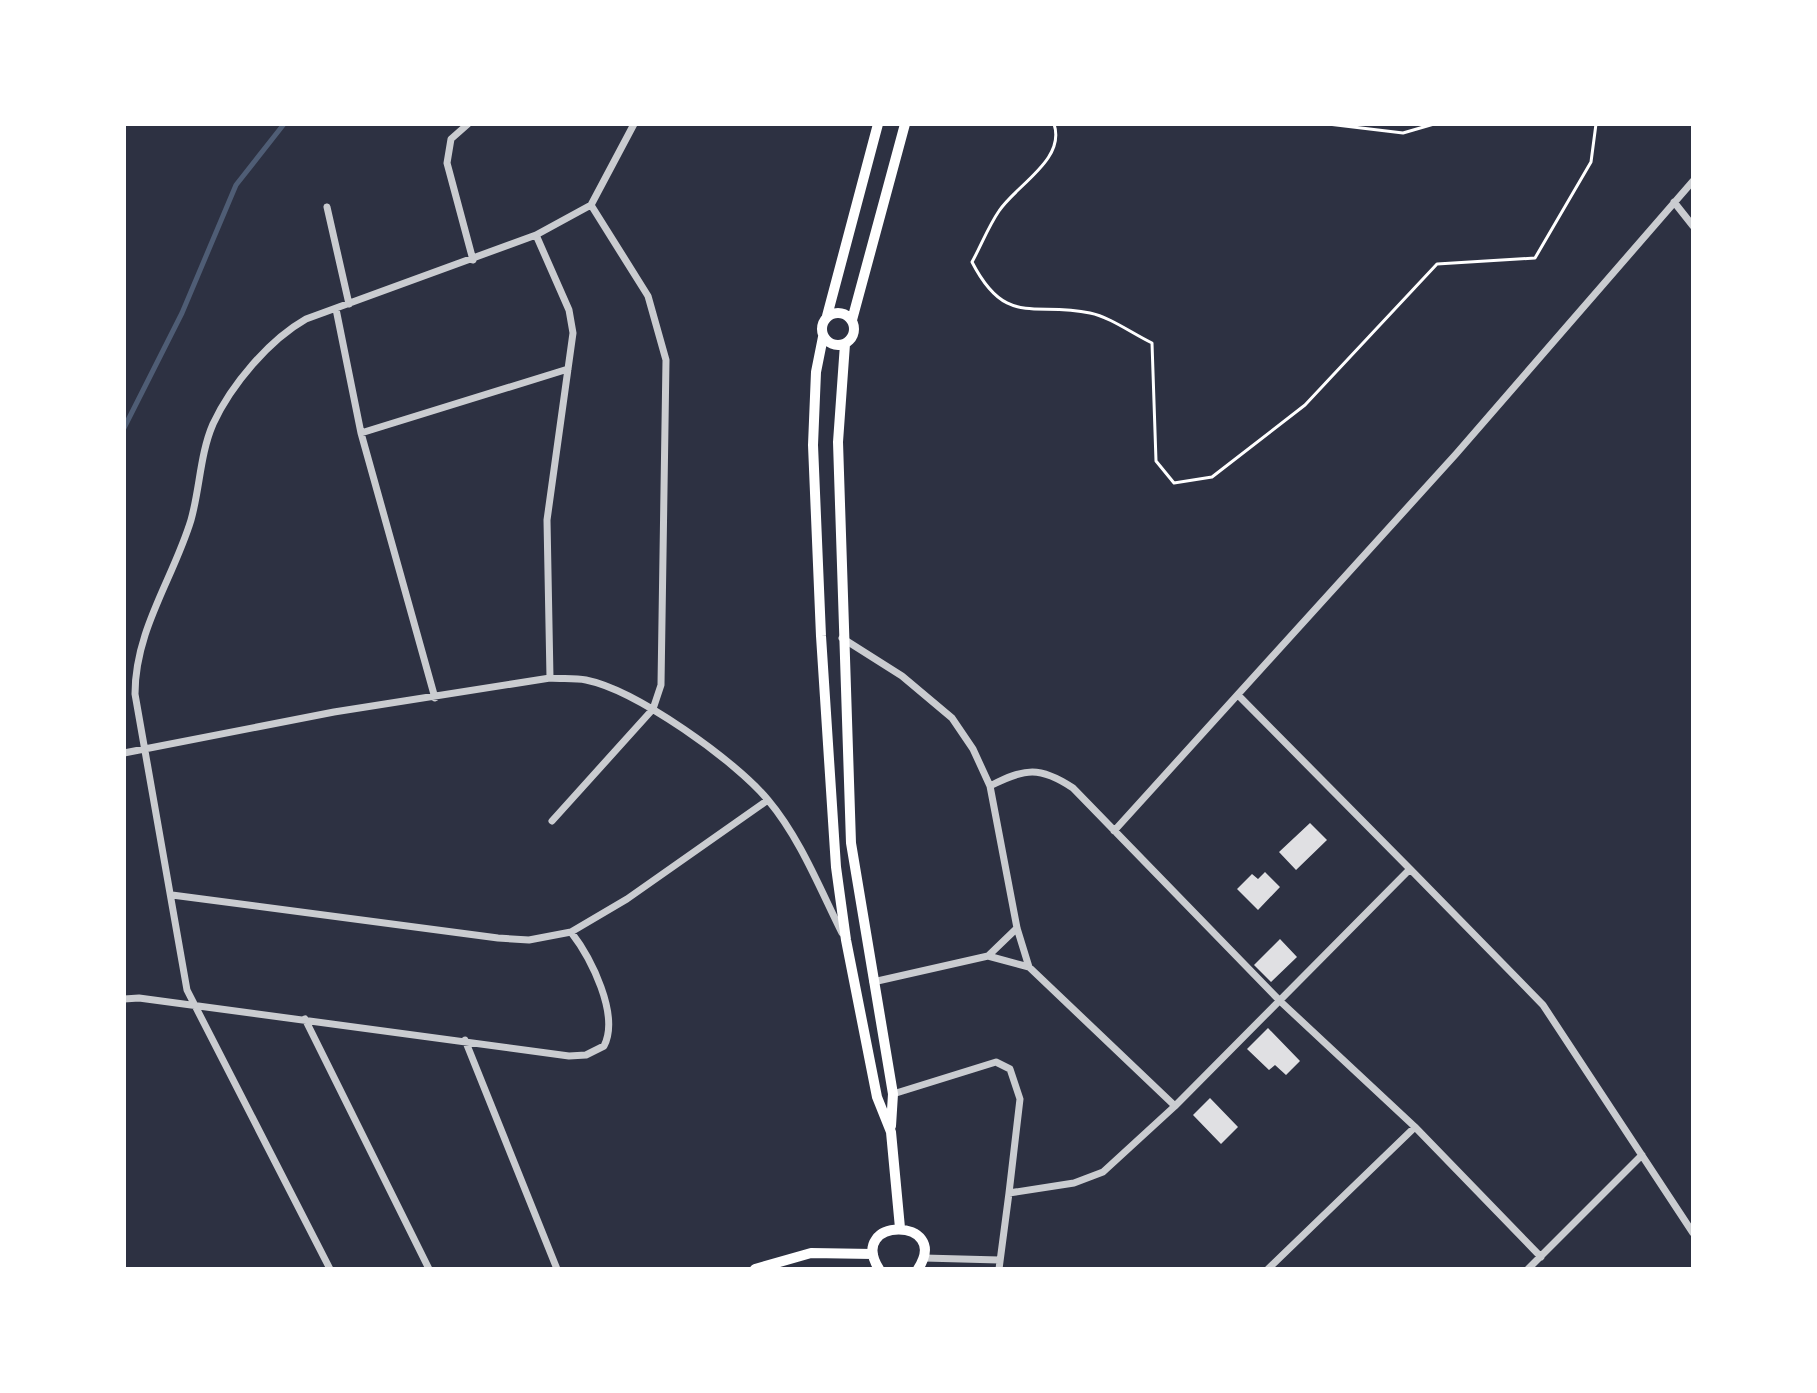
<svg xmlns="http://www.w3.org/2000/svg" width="1817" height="1393" font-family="Helvetica,sans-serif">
<rect width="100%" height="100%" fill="#2d3142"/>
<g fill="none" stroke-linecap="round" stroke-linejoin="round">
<path stroke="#4f5d75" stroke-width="5" d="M 124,428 L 182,313 L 236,185 L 284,124"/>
</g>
<path fill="#e0e0e3" d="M 1310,823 L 1327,840 L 1296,870 L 1279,852 Z
M 1265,872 L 1280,887 L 1258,910 L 1237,889 L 1252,874 L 1258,879 Z
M 1280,939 L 1297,957 L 1271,982 L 1254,965 Z
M 1268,1028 L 1300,1061 L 1286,1075 L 1275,1065 L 1269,1070 L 1247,1049 Z
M 1210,1098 L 1238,1127 L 1221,1144 L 1193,1115 Z"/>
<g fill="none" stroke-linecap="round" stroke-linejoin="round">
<path stroke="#fff" stroke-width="3" d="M 1054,124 C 1066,160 1016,185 999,211 C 988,227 981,246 972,262 C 1006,328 1033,301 1090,313 C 1110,317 1133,334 1152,343 L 1156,461 L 1174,483 L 1212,477 L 1305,405 L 1437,264 L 1535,258 L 1591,162 L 1596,124
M 1328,124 L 1403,133 L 1434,124"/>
<path stroke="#caccd0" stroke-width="7" d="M 468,124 L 451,139 L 447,163 L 473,260
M 1674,202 L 1693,226
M 591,205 L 634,124
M 327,207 L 349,304
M 536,235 L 569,310 L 573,333 L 547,520 L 550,678
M 336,309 L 361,433 L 435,698
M 361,433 L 568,369
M 842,638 L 902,676 L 952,718 L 973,749 L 990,786 L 1017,928 L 1029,967 L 1175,1106 L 1410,869 L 1543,1005 L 1693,1233
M 1238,695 L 1410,869
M 124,753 L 334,712 L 550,678 C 562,679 575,678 586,680 C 636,690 736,761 768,800 C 800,838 820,889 842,933
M 990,786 C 1025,768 1040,766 1073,788 L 1281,1002 L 1415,1127 L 1541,1257
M 552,821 L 653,709 L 661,685 L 666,360 L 648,296 L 591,205
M 1114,831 L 1456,454 L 1693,181
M 172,895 L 498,938 L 529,940 L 571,932 L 627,899 L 768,800
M 988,956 L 1017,928
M 873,982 L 988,956 L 1029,967
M 124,999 L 139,998 L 569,1056 L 586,1055 L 604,1046 C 620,1015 591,958 571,932
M 305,1019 L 429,1269
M 465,1040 L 557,1269
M 893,1094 L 996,1062 L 1010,1069 L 1020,1099 L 1009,1193
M 924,1258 L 999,1260
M 330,1269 L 187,990 L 135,694 C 135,630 173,579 191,520 C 200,488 200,454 213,424 C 231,385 269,340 306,319 L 536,235 L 591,205
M 999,1269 L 1009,1193 L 1074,1183 L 1103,1172 L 1175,1106
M 1268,1269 L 1415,1127
M 1528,1269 L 1642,1155"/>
<path stroke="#fff" stroke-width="10" d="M822 329a16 16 0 1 1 32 0a16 16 0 1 1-32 0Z
M 827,316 L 878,124
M 852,320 L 905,124
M 823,337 L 816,372 L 813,445 L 821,636 L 836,867 L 846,940 L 877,1097 L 891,1132 L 900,1228
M 845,344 L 838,442 L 851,843 L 893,1094 L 891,1126
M 755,1269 L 811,1253 L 873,1254
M 879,1269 C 846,1216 952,1217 918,1269"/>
</g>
<rect width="1817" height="1393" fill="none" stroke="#ffffff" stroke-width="252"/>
</svg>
